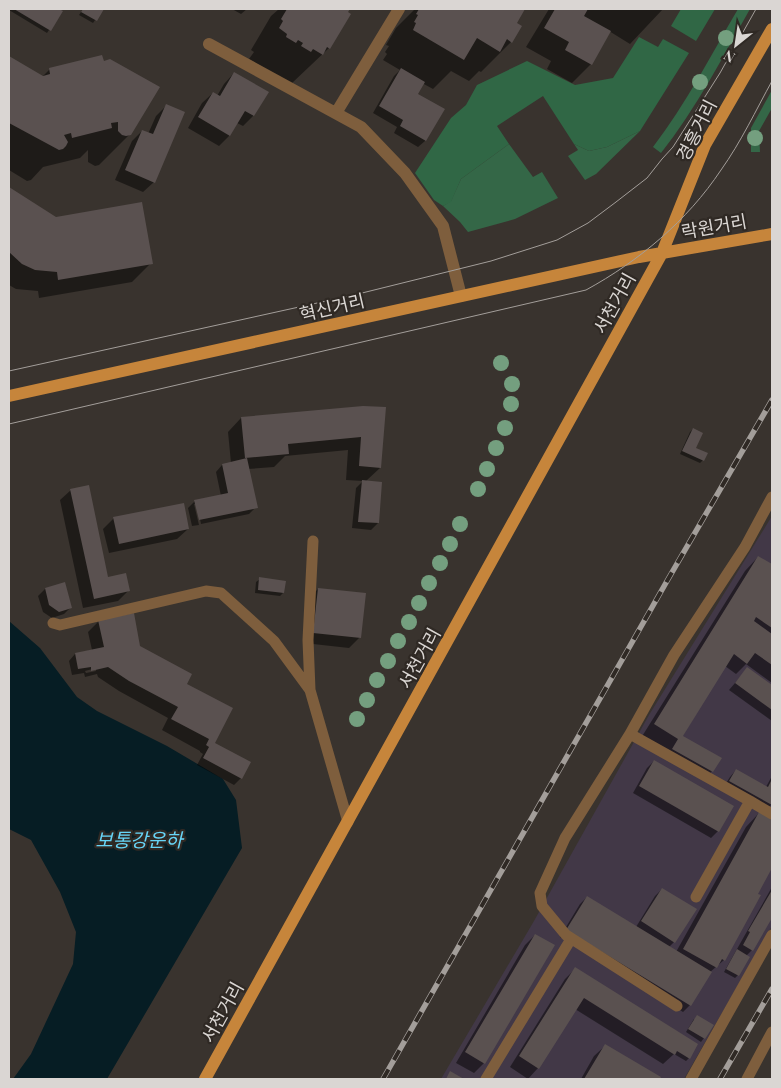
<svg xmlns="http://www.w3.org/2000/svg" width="781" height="1088" font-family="'Playfair Display','Noto Sans KR',serif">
<rect width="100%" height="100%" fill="#39332e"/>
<path fill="#423847" d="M 772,516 L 772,926 L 684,1079 L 441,1079 L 534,921 L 649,715 Z"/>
<path fill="#346747" d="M 738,9 L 750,9 C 722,58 696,109 661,153 L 653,147 C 686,104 711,55 738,9 Z
M 772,90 L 772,108 L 759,131 L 760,152 L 751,152 L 751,128 Z
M 640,131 L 596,174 L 585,180 L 568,156 L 578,150 L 574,144 L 589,151 L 607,147 Z
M 509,144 L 533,177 L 542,172 L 558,198 L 515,219 L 468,232 L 460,222 L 443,206 L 451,201 L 461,179 Z"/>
<path fill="#306745" d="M 681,9 L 715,9 L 696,41 L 671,26 Z
M 639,37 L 658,47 L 663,39 L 689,53 L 640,131 L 607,147 L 589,151 L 574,144 L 543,96 L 497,126 L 509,144 L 461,179 L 451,202 L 443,206 L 434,200 L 415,173 L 451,118 L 466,105 L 477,85 L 527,61 L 575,85 L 613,78 Z"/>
<path fill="#061d24" d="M 9,621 L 40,648 L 77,697 L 97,711 L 167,746 L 223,779 L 236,800 L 242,848 L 107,1079 L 13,1079 L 31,1054 L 73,964 L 76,932 L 60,892 L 31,840 L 9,829 Z"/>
<path fill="#0007" fill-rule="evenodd" d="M 9,9 L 57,9 L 61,12 L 47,33 L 9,10 Z
M 83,9 L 103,9 L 93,23 L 79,15 Z
M 232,9 L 247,9 L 241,14 Z
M 279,9 L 349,9 L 329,48 L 291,84 L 249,59 L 254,52 L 251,50 L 271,16 Z
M 415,9 L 523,10 L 515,24 L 511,42 L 481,72 L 479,71 L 469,81 L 451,71 L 433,89 L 422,83 L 416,94 L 443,109 L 425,141 L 418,147 L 394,133 L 397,127 L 373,113 L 394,76 L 400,70 L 383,60 L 387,54 L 385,52 L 389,46 L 386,45 L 396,28 Z
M 549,9 L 663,9 L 630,44 L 609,31 L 591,64 L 572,83 L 547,69 L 551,61 L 526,47 Z
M 9,57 L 42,77 L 49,70 L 101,57 L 130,134 L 99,165 L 95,166 L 88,162 L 88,150 L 80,158 L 43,167 L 31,180 L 27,181 L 9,170 Z
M 234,73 L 267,93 L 253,116 L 243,126 L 237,123 L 229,136 L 219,146 L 188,128 L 202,103 L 213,93 L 217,96 L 224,84 Z
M 167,105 L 154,182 L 143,192 L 115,180 L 132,141 L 142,131 L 148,134 L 156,116 Z
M 9,189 L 55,218 L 151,263 L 132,282 L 39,298 L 38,291 L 16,289 L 9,285 Z
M 363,407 L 380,468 L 366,481 L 378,523 L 371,530 L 352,528 L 356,488 L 363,481 L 346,480 L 348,450 L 285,456 L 274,467 L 248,469 L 256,507 L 249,514 L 201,524 L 197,504 L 194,504 L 199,525 L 192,526 L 188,508 L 195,501 L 221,496 L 216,472 L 222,465 L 231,463 L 228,432 L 241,418 Z
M 693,429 L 695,448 L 703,460 L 700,463 L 680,454 L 690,432 Z
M 71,490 L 107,578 L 128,591 L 118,601 L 83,608 L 60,500 Z
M 114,518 L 188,529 L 177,539 L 109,553 L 103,529 Z
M 758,557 L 772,566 L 772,683 L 746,664 L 736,674 L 725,666 L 682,737 L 712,771 L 706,778 L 641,738 L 745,571 Z
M 260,579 L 283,593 L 280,596 L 255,593 L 256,582 Z
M 64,584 L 71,607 L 64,614 L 52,618 L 43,612 L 38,596 L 45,589 Z
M 318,589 L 360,637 L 349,648 L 304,643 L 308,599 Z
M 99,621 L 139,647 L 185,684 L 213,743 L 241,778 L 234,785 L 197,765 L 203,754 L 200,752 L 200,751 L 162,730 L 168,718 L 119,691 L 98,677 L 97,674 L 85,677 L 84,673 L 72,675 L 69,661 L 75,654 L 92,650 L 88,632 ZM 96,668 L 96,671 L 86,673 L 85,671 Z
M 747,669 L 772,687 L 772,721 L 729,690 Z
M 654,761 L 718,831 L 711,838 L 633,793 L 647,768 Z
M 736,770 L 766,787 L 772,776 L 772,804 L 765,811 L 723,788 L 730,777 Z
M 759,813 L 772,820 L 772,865 L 756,894 L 760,896 L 724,960 L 709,973 L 690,1005 L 683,1012 L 560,937 L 580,904 L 587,897 L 636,927 L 655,896 L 662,889 L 674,942 L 669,947 L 676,952 L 746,827 Z
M 772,887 L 772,916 L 752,950 L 746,956 L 738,975 L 735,978 L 724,972 Z
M 535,935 L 484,1063 L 474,1073 L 456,1063 L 525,945 Z
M 575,969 L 689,1058 L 686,1061 L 674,1054 L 663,1064 L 575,1009 L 538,1068 L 528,1079 L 510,1067 L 565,979 Z
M 694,1019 L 704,1038 L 701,1042 L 686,1032 Z
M 605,1046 L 659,1078 L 658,1079 L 581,1079 L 594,1056 Z"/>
<path fill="#5a5150" d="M 14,9 L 59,9 L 63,11 L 51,31 Z
M 83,9 L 104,9 L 97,21 L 81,12 Z
M 287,9 L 350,9 L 348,12 L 351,14 L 330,49 L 327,47 L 323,55 L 313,49 L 311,52 L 301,46 L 303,43 L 298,40 L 296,43 L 286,37 L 287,34 L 279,28 L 283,21 L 281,19 Z
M 419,9 L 525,9 L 517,23 L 522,26 L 512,43 L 507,39 L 500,52 L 477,38 L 464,60 L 413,30 L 416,23 L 414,22 L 418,15 L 416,14 Z
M 555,9 L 588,9 L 584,16 L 611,31 L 592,65 L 565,50 L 569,42 L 544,28 Z
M 102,55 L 104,61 L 110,59 L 160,87 L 131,135 L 126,136 L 122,135 L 118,131 L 118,122 L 111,123 L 112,128 L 72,138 L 71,133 L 64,135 L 68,142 L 66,146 L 63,149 L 59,150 L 9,123 L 9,56 L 43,76 L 50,74 L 49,68 Z
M 401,68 L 425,82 L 418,94 L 445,109 L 426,141 L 400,126 L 403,120 L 379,106 Z
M 234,72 L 269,92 L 254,116 L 245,111 L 230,136 L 198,117 L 213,92 L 220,96 Z
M 166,104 L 185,112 L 155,183 L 125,170 L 142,130 L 153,134 Z
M 9,187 L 56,217 L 142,202 L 153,264 L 58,280 L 57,272 L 35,270 L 22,264 L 9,252 Z
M 363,406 L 386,407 L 381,468 L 359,466 L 361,437 L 288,444 L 289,454 L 245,458 L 241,417 Z
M 693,428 L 703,433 L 696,448 L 708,453 L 704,461 L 682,451 Z
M 247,458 L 258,508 L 199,520 L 194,500 L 228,493 L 222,464 Z
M 362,480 L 382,482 L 379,523 L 358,522 Z
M 89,485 L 108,577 L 126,573 L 130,591 L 94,599 L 70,489 Z
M 184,503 L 189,529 L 119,544 L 113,517 Z
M 758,556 L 772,564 L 772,628 L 756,617 L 754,621 L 772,634 L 772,665 L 755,653 L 747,664 L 734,654 L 683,736 L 722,758 L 713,772 L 672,749 L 678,739 L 654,724 Z
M 259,577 L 286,581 L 284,593 L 258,590 Z
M 65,582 L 72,608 L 59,612 L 49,605 L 45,588 Z
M 318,588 L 366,593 L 361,638 L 313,633 Z
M 134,613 L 140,646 L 192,674 L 187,684 L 233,708 L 215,743 L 251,762 L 242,779 L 203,758 L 209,747 L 206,745 L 209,739 L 171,719 L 178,707 L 129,681 L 108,667 L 91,671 L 91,667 L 78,669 L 75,653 L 104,647 L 98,620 Z
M 747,667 L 772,685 L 772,710 L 735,683 Z
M 654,760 L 734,806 L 719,832 L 639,786 Z
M 736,769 L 768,787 L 772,779 L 772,805 L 729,781 Z
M 759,812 L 772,819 L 772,868 L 758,894 L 761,895 L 725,961 L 722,959 L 717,968 L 683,949 Z
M 662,888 L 697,909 L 675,943 L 641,921 Z
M 772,890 L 772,918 L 753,951 L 743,945 L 750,932 L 748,931 Z
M 587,896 L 712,972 L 691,1006 L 566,930 Z
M 535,934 L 555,945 L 485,1064 L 465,1052 Z
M 737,949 L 750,957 L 739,976 L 726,969 Z
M 575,967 L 698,1044 L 690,1059 L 677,1051 L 675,1055 L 584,998 L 539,1069 L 519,1056 Z
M 697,1015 L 714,1025 L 705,1039 L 688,1029 Z
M 605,1044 L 661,1077 L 660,1079 L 584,1079 Z
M 450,1071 L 464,1079 L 446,1079 Z"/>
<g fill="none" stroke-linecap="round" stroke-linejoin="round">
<path stroke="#7e5e3d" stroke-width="11" d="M 53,623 L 60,625 L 206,591 L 221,593 L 274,641 L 310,690 L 348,822
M 310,690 L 308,640 L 313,541
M 630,734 L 750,801
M 696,897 L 750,801 L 772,814
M 677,1006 L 566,935 L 542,906 L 540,893 L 565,838 L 630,734 L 674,655 L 745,547 L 772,497
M 486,1079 L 571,939
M 691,1079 L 772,935
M 747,1079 L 772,1032"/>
<path stroke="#7e5e3d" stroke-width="12" d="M 209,44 L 361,127 L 405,173 L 443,226 L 461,296
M 336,113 L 399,9"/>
<path stroke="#c6853b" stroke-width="12" d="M 9,396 L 639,257 L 772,234
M 205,1079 L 662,253 L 705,145 L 772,29"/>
<path stroke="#a39e9a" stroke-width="1" d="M 9,371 L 358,294 L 491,261 L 557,240 L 588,223 L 616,202 L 647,178 L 662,159 L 673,147 L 720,73 L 756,9
M 9,424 L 586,290 C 639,261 687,221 721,170 C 741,142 756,110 772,81"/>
<g stroke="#a39e9a" stroke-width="5.5">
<path id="rail" d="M 383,1079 L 667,581 L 772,400
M 720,1079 L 772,989"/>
</g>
<use href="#rail" stroke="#2f2924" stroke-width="4" stroke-dasharray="11" stroke-linecap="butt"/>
</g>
<g fill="#749f7f">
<circle cx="726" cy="38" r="8"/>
<circle cx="700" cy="82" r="8"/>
<circle cx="755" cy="138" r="8"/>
<circle cx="501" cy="363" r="8"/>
<circle cx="512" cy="384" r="8"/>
<circle cx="511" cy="404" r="8"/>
<circle cx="505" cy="428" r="8"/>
<circle cx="496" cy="448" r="8"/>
<circle cx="487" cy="469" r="8"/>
<circle cx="478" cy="489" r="8"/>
<circle cx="460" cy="524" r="8"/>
<circle cx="450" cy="544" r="8"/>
<circle cx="440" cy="563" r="8"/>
<circle cx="429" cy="583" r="8"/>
<circle cx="419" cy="603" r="8"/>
<circle cx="409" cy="622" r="8"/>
<circle cx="398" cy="641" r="8"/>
<circle cx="388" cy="661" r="8"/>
<circle cx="377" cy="680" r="8"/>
<circle cx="367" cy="700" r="8"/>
<circle cx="357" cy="719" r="8"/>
</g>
<g text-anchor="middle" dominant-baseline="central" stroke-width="4.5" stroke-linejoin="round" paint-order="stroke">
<g font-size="18" fill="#dad6d3" stroke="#2f2924">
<text transform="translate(696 130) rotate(-63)">경흥거리</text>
<text transform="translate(714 226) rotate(-10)">락원거리</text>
<text transform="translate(614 303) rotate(-61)">서천거리</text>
<text transform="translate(332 307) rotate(-13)">혁신거리</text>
<text transform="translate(419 658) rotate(-61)">서천거리</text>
<text transform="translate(222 1012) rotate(-61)">서천거리</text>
</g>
<g font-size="19" font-style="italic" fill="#67d5f7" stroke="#2f2924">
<text x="139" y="839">보통강운하</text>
</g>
</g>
<rect width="781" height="1088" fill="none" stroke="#dad6d3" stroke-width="20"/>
<g transform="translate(736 45) rotate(210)" stroke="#2f2924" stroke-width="4" paint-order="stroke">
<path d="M0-4L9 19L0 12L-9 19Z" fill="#dad6d3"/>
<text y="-8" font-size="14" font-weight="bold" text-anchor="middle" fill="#dad6d3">N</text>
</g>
</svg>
